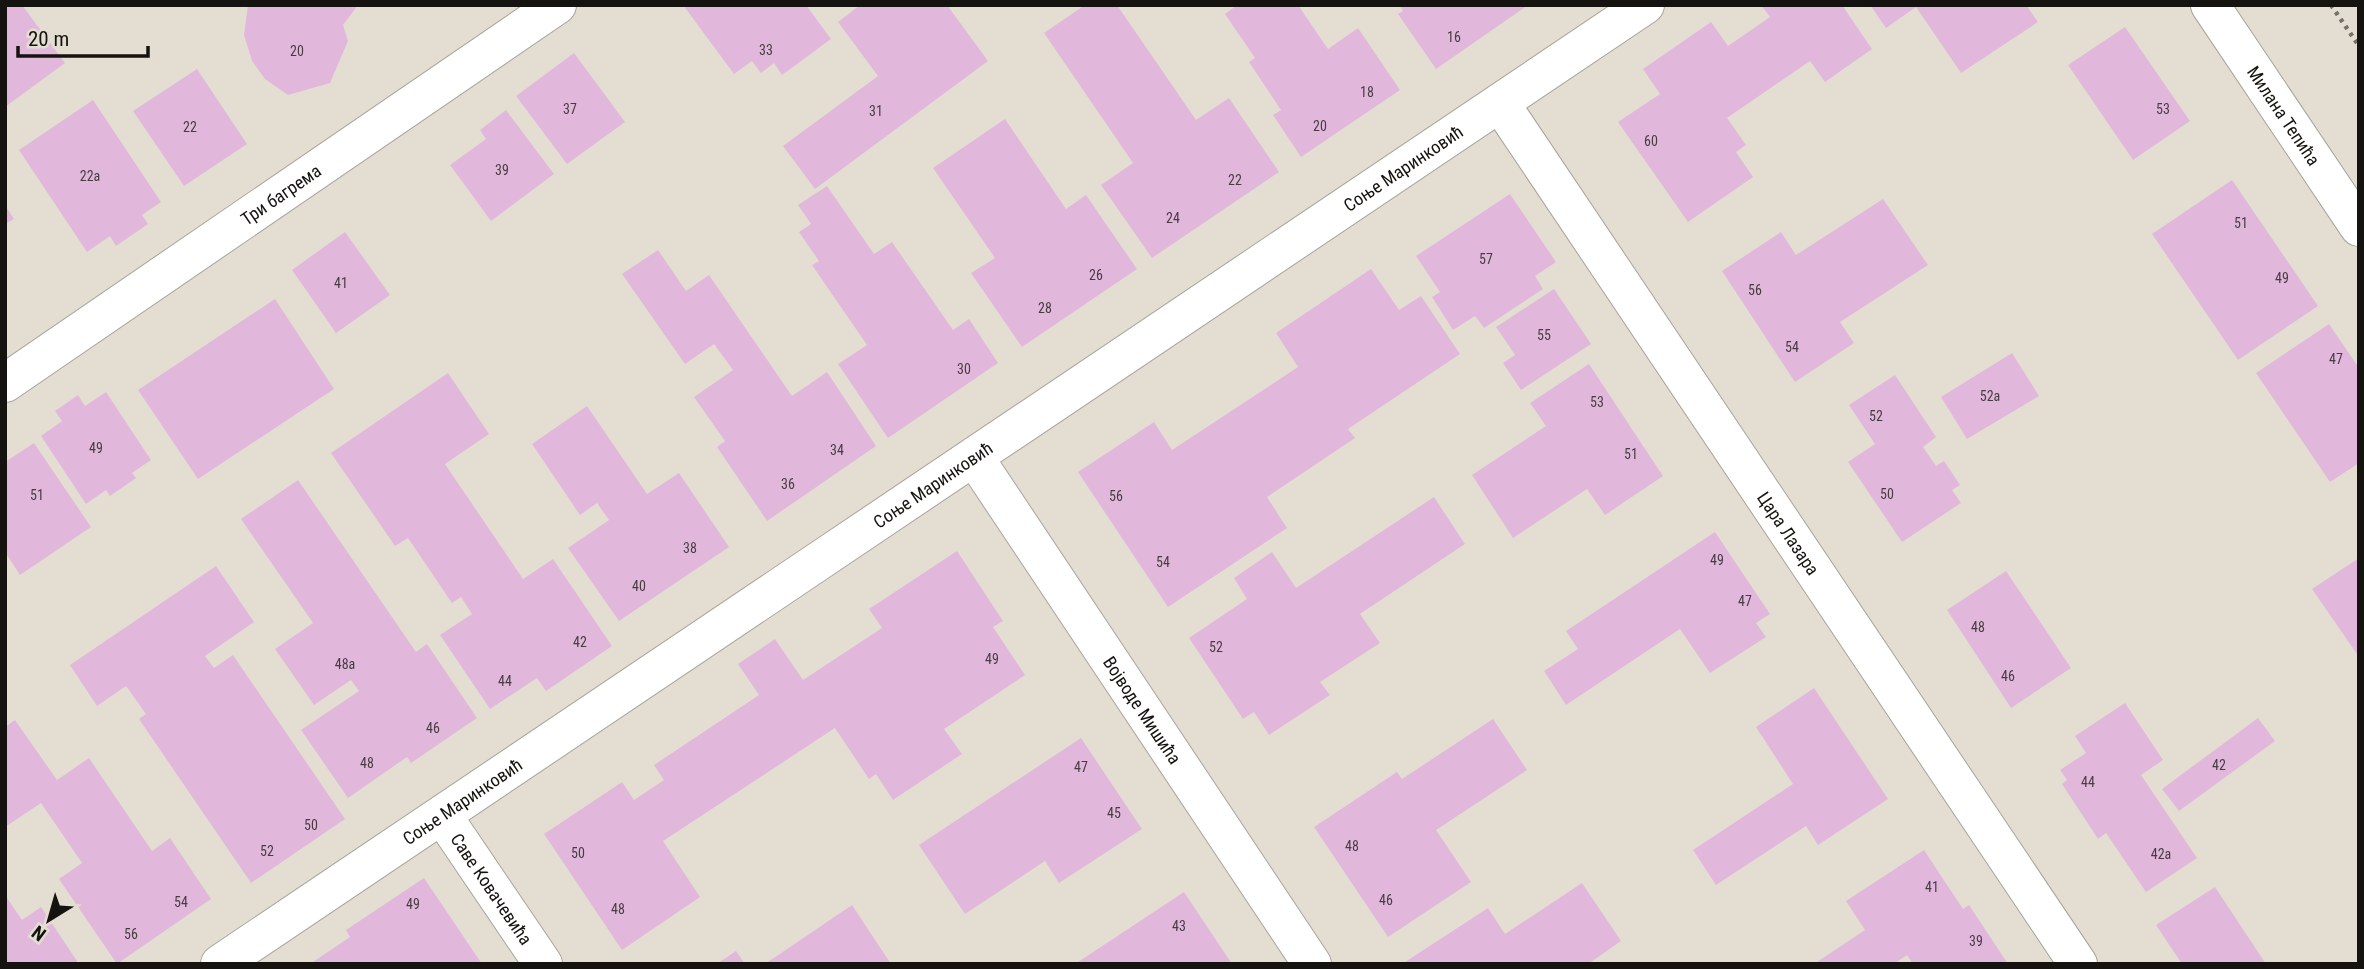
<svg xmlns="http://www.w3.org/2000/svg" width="2364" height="969" font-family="'Roboto Condensed',sans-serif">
<rect width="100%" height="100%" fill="#e4ded2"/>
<path fill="#e1b8dc" d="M 5,5 L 22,5 L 65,63 L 5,107 Z
M 248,5 L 358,5 L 343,25 L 348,41 L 330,83 L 288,95 L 265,79 L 252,61 L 244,35 Z
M 683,5 L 806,5 L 831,39 L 782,75 L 774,63 L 761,73 L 752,61 L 734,74 Z
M 860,5 L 947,5 L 988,61 L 815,189 L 783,146 L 878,76 L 838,22 Z
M 1085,5 L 1117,5 L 1196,120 L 1229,98 L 1279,172 L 1152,258 L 1101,185 L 1133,163 L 1044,33 Z
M 1237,5 L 1298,5 L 1328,49 L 1358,28 L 1400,90 L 1301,157 L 1273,115 L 1281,110 L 1249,62 L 1255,58 L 1225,14 Z
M 1399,5 L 1528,5 L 1436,69 L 1398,14 L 1403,11 Z
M 1761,5 L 1842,5 L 1872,49 L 1825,82 L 1810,61 L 1727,118 L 1746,145 L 1736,152 L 1753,177 L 1688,222 L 1618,122 L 1660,94 L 1643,69 L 1711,22 L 1728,46 L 1770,17 Z
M 1870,5 L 2026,5 L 2038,22 L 1961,73 L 1916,7 L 1886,28 Z
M 2125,27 L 2190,121 L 2133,160 L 2068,65 Z
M 574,53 L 625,122 L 567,164 L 516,96 Z
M 197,69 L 247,144 L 184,186 L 133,111 Z
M 93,100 L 161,202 L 142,215 L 148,224 L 116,246 L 110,236 L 87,252 L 19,150 Z
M 506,110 L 554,174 L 491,221 L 450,165 L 486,139 L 480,130 Z
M 1005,119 L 1066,209 L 1086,195 L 1137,269 L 1022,347 L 971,273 L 995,258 L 933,168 Z
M 2232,180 L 2318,306 L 2238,360 L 2152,234 Z
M 827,186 L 874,254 L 892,242 L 953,330 L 969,319 L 998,363 L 888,438 L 838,364 L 867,345 L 812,265 L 819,261 L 799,232 L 811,224 L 798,205 Z
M 1510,194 L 1556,262 L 1535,276 L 1543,289 L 1484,328 L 1475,316 L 1453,330 L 1432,297 L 1440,292 L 1416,256 Z
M 1883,199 L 1928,265 L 1840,322 L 1854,343 L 1795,382 L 1722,271 L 1781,232 L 1796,255 Z
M 5,205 L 14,219 L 5,224 Z
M 345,232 L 390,295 L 336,333 L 292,270 Z
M 658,250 L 686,291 L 709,275 L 792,396 L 827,372 L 876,446 L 767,521 L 717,447 L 725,441 L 694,397 L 733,370 L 714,344 L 685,364 L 622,274 Z
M 1371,269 L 1399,310 L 1421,296 L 1460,354 L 1348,429 L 1355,438 L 1267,497 L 1287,528 L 1168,607 L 1078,472 L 1154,422 L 1172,450 L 1298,367 L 1276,333 Z
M 1554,289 L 1591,344 L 1521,390 L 1503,363 L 1515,355 L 1496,327 Z
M 275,299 L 334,389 L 198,479 L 138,390 Z
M 2329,324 L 2359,368 L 2359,463 L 2330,482 L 2256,373 Z
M 2012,353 L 2039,396 L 1967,439 L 1941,397 Z
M 1589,364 L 1663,476 L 1605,515 L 1587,489 L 1513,538 L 1472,475 L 1546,426 L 1530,403 Z
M 448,373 L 489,434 L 445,464 L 523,579 L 553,559 L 612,646 L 546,691 L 537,678 L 490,709 L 440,635 L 472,614 L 461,597 L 452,603 L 408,538 L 395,546 L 331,453 Z
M 1895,375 L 1936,437 L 1923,447 L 1936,466 L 1944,461 L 1960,485 L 1952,490 L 1961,503 L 1902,542 L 1848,462 L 1875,444 L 1849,405 Z
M 106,392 L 151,460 L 132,473 L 136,478 L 110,496 L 106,490 L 86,504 L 41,436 L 62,421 L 55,411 L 78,395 L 85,406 Z
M 587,406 L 647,494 L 679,473 L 729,547 L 619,621 L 568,548 L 609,520 L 597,503 L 580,515 L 532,444 Z
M 34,443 L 91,527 L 20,575 L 5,552 L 5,462 Z
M 298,480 L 416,652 L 427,644 L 477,718 L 411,763 L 407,757 L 348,798 L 301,730 L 359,691 L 351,680 L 314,705 L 275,649 L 313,623 L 241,519 Z
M 1434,497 L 1465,544 L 1360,614 L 1380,643 L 1320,682 L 1330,695 L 1269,735 L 1254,712 L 1243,719 L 1189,638 L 1247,599 L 1234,578 L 1272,552 L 1296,588 Z
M 1715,532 L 1770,614 L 1756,623 L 1766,637 L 1710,673 L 1680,629 L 1566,705 L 1544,671 L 1578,649 L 1566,631 Z
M 957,551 L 1003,621 L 993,627 L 1025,675 L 944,729 L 962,754 L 893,800 L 876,774 L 869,779 L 835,728 L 663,841 L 700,897 L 622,950 L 544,834 L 622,782 L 634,800 L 664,780 L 654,765 L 759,695 L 738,664 L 775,639 L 803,680 L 882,628 L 869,609 Z
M 2359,558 L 2359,657 L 2312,589 Z
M 216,566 L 254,622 L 205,656 L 214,668 L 233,655 L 345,819 L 251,883 L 139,719 L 146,714 L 126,686 L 97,706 L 70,665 Z
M 2006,571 L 2071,668 L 2011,708 L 1947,610 Z
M 1814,688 L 1888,799 L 1818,845 L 1806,826 L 1716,885 L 1693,850 L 1793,784 L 1756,727 Z
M 2125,703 L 2163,760 L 2141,775 L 2197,858 L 2146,892 L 2106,833 L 2098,839 L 2062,784 L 2067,780 L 2060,770 L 2086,753 L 2075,736 Z
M 2258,718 L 2275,741 L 2179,811 L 2162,789 Z
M 1493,719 L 1527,770 L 1436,830 L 1471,882 L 1388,937 L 1314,827 L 1397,772 L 1402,779 Z
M 15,720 L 57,780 L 89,758 L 152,851 L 170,838 L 211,899 L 117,964 L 59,879 L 82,863 L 41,803 L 5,827 L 5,727 Z
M 1081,738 L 1142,829 L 1059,883 L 1045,861 L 965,914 L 919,845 Z
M 1924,850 L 1963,909 L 1969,905 L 2008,964 L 1913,964 L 1907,955 L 1894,964 L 1814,964 L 1865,930 L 1846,901 Z
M 424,878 L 482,964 L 310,964 L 350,937 L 346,930 Z
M 1582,883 L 1621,941 L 1588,964 L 1405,962 L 1488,908 L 1505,934 Z
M 2215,887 L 2266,964 L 2182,964 L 2156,925 Z
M 1184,892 L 1232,964 L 1075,964 Z
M 7,898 L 22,920 L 41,907 L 79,964 L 5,964 L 5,900 Z
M 852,905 L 891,964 L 765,964 Z
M 736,951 L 745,964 L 717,964 Z"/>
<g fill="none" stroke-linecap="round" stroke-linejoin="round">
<g stroke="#a9a399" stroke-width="40">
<g id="minor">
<path id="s1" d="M 2210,5 L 2359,227"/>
<path id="s2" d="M 1500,103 L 2078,964"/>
<path id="s3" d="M 5,383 L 557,5"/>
<path id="s4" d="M 974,457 L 1312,964"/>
<path id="s5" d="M 442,815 L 543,964"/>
<path id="s6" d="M 220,964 L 1645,5"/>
</g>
</g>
<path stroke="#747169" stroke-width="4.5" stroke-dasharray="3.5 5" stroke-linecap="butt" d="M 2331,5 L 2359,46"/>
<use href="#minor" stroke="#fff" stroke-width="38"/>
</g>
<g text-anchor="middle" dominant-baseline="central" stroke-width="5" stroke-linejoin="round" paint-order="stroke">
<g font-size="14" fill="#483c42">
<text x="1454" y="37">16</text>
<text x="766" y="50">33</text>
<text x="297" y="51">20</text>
<text x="1367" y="92">18</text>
<text x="570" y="109">37</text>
<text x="2163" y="109">53</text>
<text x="876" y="111">31</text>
<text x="1320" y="126">20</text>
<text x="190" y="127">22</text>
<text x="1651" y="141">60</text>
<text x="502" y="170">39</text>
<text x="90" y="176">22a</text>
<text x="1235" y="180">22</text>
<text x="1173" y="218">24</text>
<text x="2241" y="223">51</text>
<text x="1486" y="259">57</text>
<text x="1096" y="275">26</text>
<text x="2282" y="278">49</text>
<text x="341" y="283">41</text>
<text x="1755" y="290">56</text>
<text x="1045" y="308">28</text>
<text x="1544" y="335">55</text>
<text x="1792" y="347">54</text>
<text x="2336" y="359">47</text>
<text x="964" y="369">30</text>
<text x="1990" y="396">52a</text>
<text x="1597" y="402">53</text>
<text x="1876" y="416">52</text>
<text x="96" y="448">49</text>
<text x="837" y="450">34</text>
<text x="1631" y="454">51</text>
<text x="788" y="484">36</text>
<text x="1887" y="494">50</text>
<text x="37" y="495">51</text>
<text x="1116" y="496">56</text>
<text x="690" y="548">38</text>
<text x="1717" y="560">49</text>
<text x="1163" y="562">54</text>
<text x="639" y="586">40</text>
<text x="1745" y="601">47</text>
<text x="1978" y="627">48</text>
<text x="580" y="642">42</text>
<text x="1216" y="647">52</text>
<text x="992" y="659">49</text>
<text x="345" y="664">48a</text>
<text x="2008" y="676">46</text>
<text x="505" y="681">44</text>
<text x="433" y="728">46</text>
<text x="367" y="763">48</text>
<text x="2219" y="765">42</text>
<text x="1081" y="767">47</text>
<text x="2088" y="782">44</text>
<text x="1114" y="813">45</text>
<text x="311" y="825">50</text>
<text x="1352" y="846">48</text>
<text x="267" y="851">52</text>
<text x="578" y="853">50</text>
<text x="2161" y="854">42a</text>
<text x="1932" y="887">41</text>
<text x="1386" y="900">46</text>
<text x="181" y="902">54</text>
<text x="413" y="904">49</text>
<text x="618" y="909">48</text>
<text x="1179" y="926">43</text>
<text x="131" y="934">56</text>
<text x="1976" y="941">39</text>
</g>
<g font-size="18" fill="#15130f" stroke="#e4ded2">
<text stroke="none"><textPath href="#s1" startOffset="133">Милана Тепића</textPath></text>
<text stroke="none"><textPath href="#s6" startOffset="1426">Соње Маринковић</textPath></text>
<text stroke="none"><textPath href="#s3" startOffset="334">Три багрема</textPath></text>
<text stroke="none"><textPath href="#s6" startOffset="859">Соње Маринковић</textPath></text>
<text stroke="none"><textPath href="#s2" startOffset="518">Цара Лазара</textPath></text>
<text stroke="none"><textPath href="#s4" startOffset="304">Војводе Мишића</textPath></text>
<text stroke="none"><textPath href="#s6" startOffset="292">Соње Маринковић</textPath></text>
<text stroke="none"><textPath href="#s5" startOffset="89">Саве Ковачевића</textPath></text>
</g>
</g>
<rect width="2364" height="969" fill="none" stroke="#15130f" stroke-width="14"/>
<g transform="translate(49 920) rotate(217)" stroke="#e4ded2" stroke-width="5" paint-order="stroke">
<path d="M0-5L12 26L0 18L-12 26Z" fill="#15130f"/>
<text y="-10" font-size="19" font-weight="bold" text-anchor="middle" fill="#15130f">N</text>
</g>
<path d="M18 46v10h130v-10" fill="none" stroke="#15130f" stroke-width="3.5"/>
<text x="28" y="46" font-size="21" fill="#15130f" stroke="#e4ded2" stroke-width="5" paint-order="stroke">20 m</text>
</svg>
